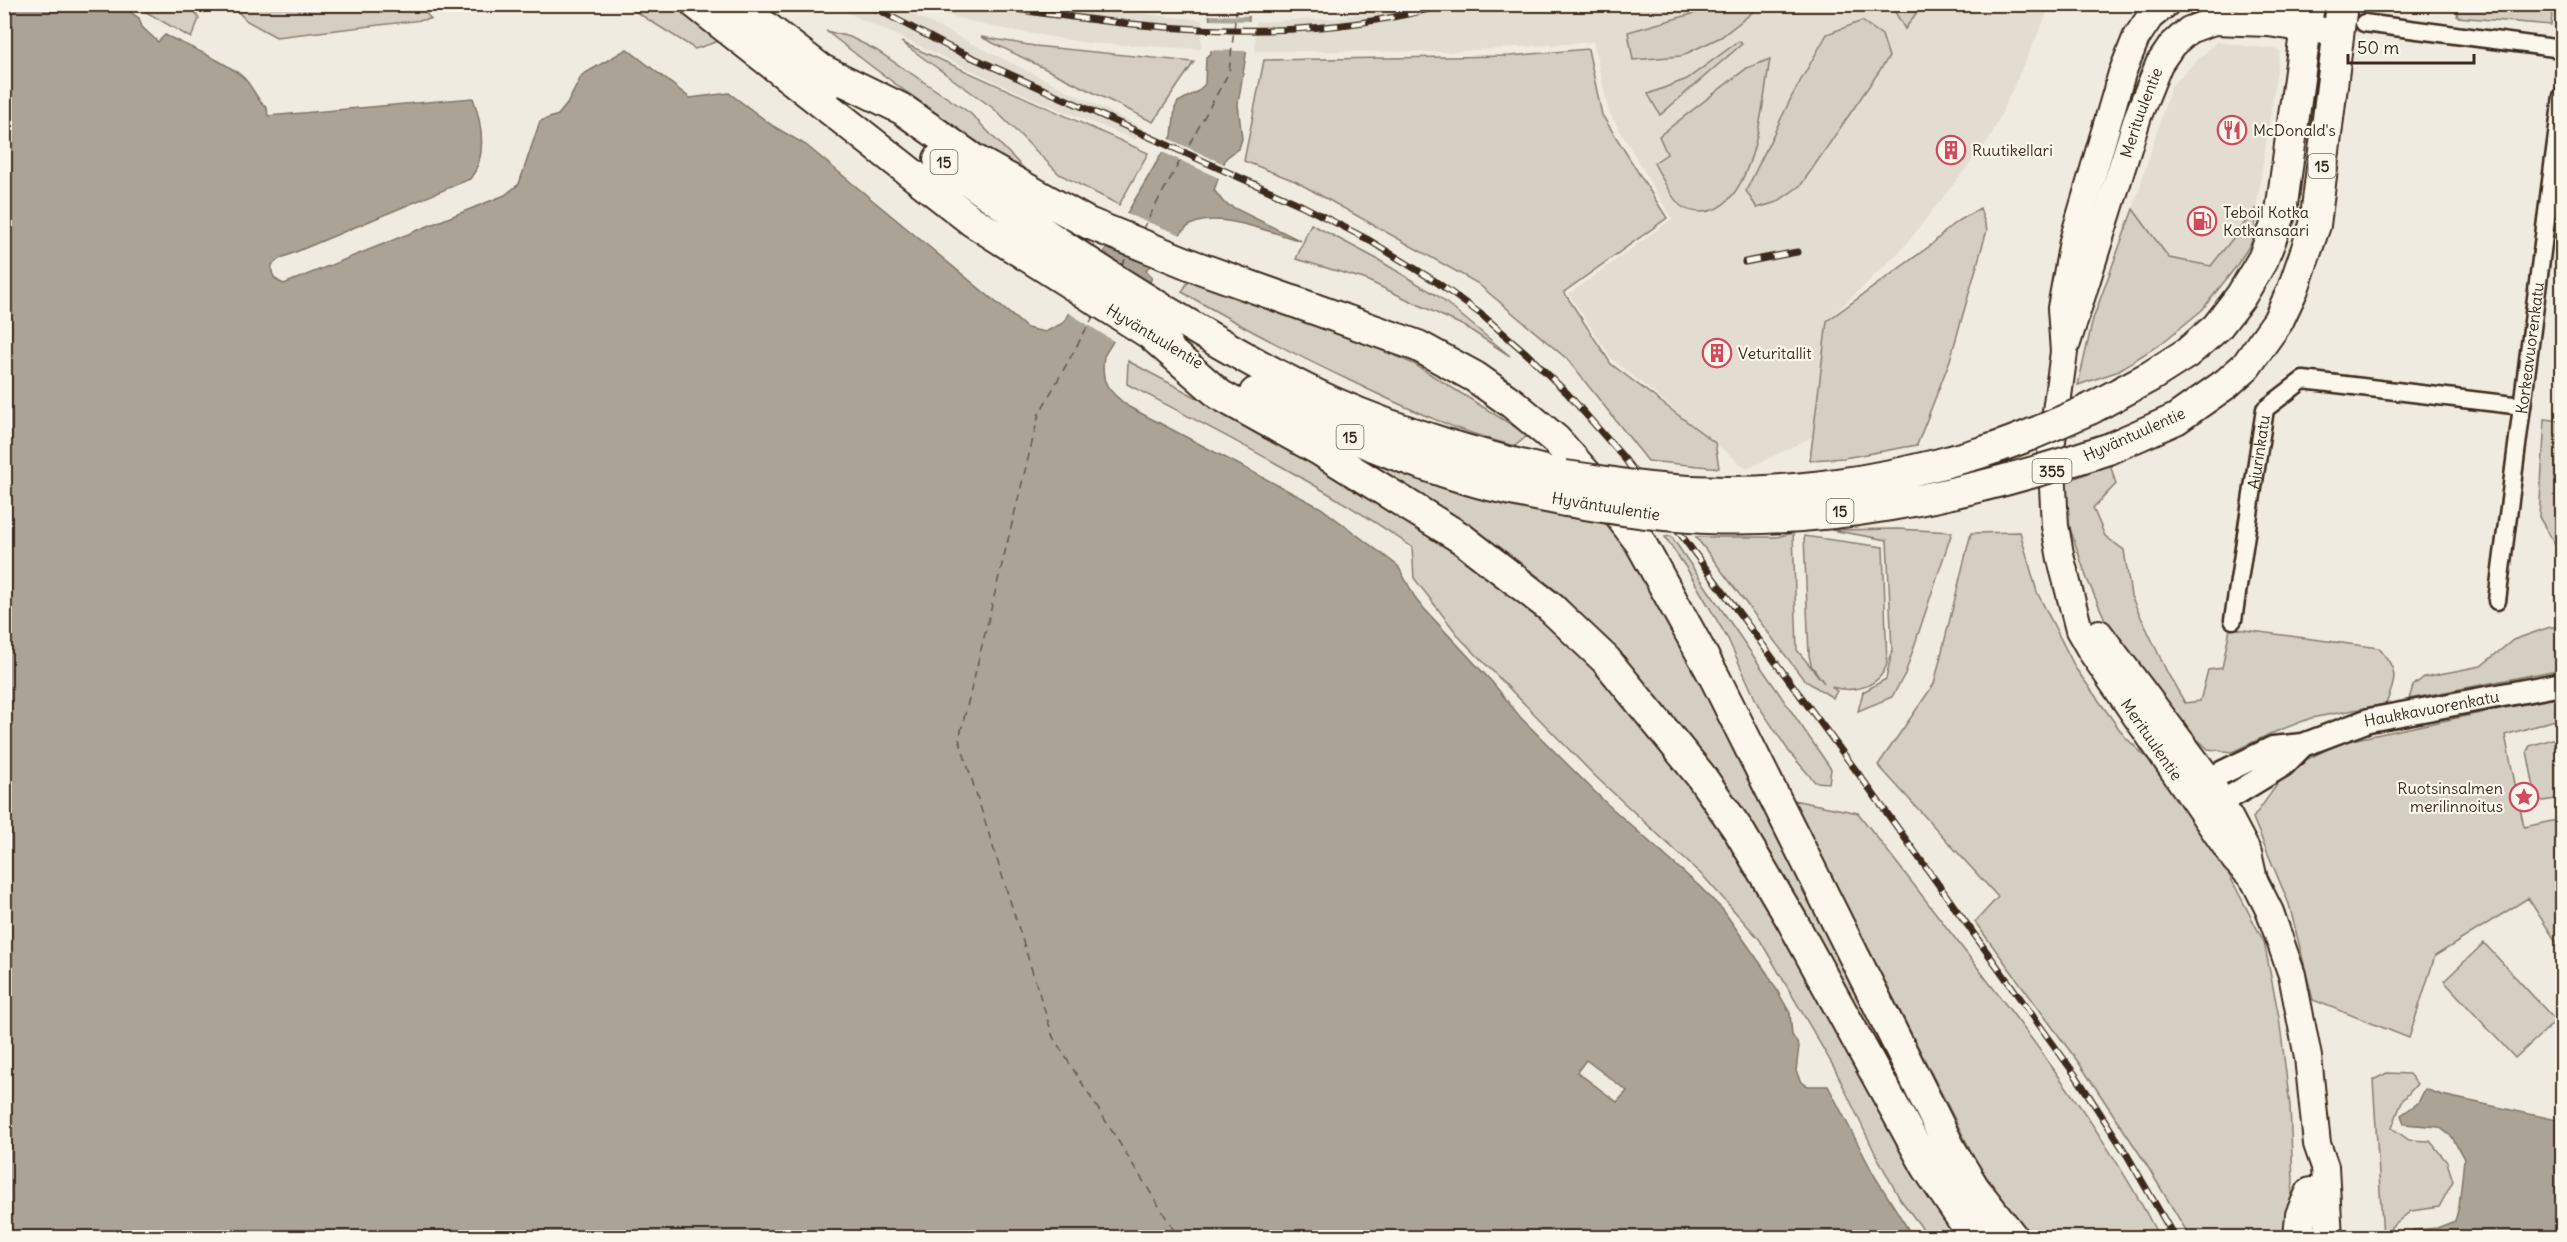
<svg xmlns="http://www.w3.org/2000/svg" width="2567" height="1242" font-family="Delius,sans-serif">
<rect width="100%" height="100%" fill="#f0ebe0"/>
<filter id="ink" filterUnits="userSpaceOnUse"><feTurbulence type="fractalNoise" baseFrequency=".0167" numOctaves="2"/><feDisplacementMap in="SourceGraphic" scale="12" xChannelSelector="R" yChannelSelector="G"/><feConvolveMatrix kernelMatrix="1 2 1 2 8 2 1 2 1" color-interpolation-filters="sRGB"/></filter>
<g filter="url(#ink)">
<path fill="#e2dcd1" d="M 1047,4 L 1202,20 L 1201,49 L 1086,43 L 993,27 L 910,5 Z
M 831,5 L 894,5 L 1143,128 L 1136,140 L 1036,100 Z
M 1395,5 L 2051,5 L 1990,138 L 1903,248 L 1827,321 L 1814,436 L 1747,469 L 1611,358 L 1569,294 L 1672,219 L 1609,112 L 1593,42 L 1447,52 L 1255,51 L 1256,22 L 1340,18 Z
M 2216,42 L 2280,50 L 2256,209 L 2211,266 L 2169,258 L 2133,209 L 2171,86 Z"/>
<path fill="#d5cec3" stroke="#887c70" stroke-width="1.5" d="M 134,5 L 191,5 L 199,19 L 191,38 Z
M 231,5 L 418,5 L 431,19 L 276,37 L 247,21 Z
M 625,5 L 674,5 L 722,40 L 695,49 Z
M 1714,5 L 1762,5 L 1721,37 L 1681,56 L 1633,60 L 1628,32 L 1699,12 Z
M 1891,5 L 1922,5 L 1905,29 Z
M 2459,5 L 2459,4 L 2553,5 L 2551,25 L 2457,17 Z
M 1862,21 L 1882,35 L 1889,57 L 1801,185 L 1777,202 L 1757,208 L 1746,191 L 1792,96 L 1827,34 Z
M 826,31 L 850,37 L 876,50 L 970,113 L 1035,180 C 963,134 894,85 826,31 Z
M 981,37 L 1035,46 L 1194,62 L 1153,122 Z
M 1739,41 L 1742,44 L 1660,115 L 1648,94 L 1687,79 Z
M 901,42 L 1148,153 L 1119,205 L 1059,174 L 993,108 Z
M 1588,49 L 1602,115 L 1667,218 L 1564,292 L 1611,364 L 1715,443 L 1719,468 L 1648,461 L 1567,359 L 1477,283 L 1295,181 L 1244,161 L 1264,60 L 1510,56 Z
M 1770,59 C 1763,99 1755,211 1702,212 C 1695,212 1686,210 1681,206 C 1671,198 1660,174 1654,163 L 1667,154 L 1659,136 L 1747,68 Z
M 1980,208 L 1987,230 L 1950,360 L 1917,445 L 1844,458 L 1810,460 L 1827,321 L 1931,245 L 1952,225 Z
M 2133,209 L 2169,258 L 2211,266 L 2256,209 L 2255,237 L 2235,268 L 2202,310 L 2162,343 L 2116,372 L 2078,385 L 2093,319 Z
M 1311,224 L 1377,259 L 1438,296 L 1510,356 L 1466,327 L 1364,279 L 1296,259 Z
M 1189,280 L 1348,336 L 1414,364 L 1528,435 L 1515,446 C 1457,431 1410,410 1357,384 C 1297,356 1239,325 1182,292 Z
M 1128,361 L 1327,467 L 1503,580 L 1614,683 L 1732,840 L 1938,1210 L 1960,1237 L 1929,1237 L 1900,1199 L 1874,1151 L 1835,1069 L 1760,940 L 1705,878 L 1595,776 L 1461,639 L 1414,578 L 1412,547 C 1322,485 1225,435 1127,384 Z
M 2545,419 L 2562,421 L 2562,556 L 2539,517 Z
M 1366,462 L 1485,499 L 1616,524 L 1659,596 L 1944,1158 L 1938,1163 L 1771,853 L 1723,781 L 1672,714 L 1563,596 L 1500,547 Z
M 2110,464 L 2116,484 L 2093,508 L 2105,536 L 2124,550 L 2131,596 L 2168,674 L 2185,703 L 2200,701 L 2208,670 L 2222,668 L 2230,628 L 2379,648 C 2398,672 2397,676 2386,704 L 2311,718 L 2270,734 L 2232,752 L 2208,749 L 2187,730 L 2108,626 L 2087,579 L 2069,525 L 2066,482 Z
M 1898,529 L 1952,532 L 1905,674 L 1892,697 L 1858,711 L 1863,692 L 1886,679 L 1892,651 L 1887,540 L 1831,530 Z
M 2020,532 L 2037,592 L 2076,669 L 2125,737 L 2165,775 L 2215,848 L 2264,942 L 2279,1017 L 2290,1106 L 2293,1182 L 2287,1237 L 2190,1237 L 2143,1159 L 2081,1066 L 1975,922 L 1998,897 L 1878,765 L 1934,684 L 1971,533 Z
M 1793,533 L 1797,650 L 1824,683 L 1811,665 L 1809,655 L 1804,536 L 1883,547 L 1887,664 C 1879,688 1853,693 1831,687 L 1837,691 L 1833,698 L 1804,680 L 1696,537 L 1777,537 Z
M 1671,536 L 1831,769 L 1829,783 L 1815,782 L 1790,753 L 1758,705 L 1728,639 L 1687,569 L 1665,537 Z
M 2550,627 L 2562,627 L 2562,669 L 2409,699 L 2413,686 L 2424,677 L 2481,666 L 2513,640 Z
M 2562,696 L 2562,718 L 2505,735 L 2524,827 L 2562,819 L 2562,951 L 2528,898 L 2435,956 L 2409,1038 L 2313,1000 L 2289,904 L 2253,818 L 2289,768 L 2342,742 Z
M 2562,736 L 2562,798 L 2543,801 L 2536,798 L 2527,751 L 2530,746 Z
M 1793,800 L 1858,813 C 1914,885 1970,957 2025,1030 C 2074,1096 2122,1164 2159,1237 L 2036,1237 L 2014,1217 L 1977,1163 Z
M 2484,943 L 2556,1021 L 2515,1058 L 2444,981 Z
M 2387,1073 L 2409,1074 L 2417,1084 L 2402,1101 L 2392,1128 L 2409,1140 L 2430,1141 L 2447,1162 L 2453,1181 L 2439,1207 L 2411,1211 L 2391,1227 L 2389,1237 L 2383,1238 L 2373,1080 Z"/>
<path fill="#aca397" stroke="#7f7367" stroke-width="1.5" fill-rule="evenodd" d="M 5,4 L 120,5 L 139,18 L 142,27 L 158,42 L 165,35 C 187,46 227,62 244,78 C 253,87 257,101 267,108 L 268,116 L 473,98 C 482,124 488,156 470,179 L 279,259 L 272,265 C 271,275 274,280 284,284 L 505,195 L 519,184 L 540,121 L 558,115 L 567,104 L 582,75 L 627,49 L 690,98 L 729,93 L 773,126 L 806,145 L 1027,328 L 1045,332 L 1063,323 L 1172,136 L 1175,108 L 1178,102 L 1197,92 L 1205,84 L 1206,57 L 1211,54 L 1209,5 L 1250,5 L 1246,55 L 1238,104 L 1242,139 L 1239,148 L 1226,158 L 1214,190 L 1224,203 L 1301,241 C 1272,233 1211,207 1186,228 C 1175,237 1168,255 1160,267 L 1153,262 L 1146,270 L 1152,278 L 1104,356 C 1100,383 1108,391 1129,407 L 1321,508 L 1398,566 L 1417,601 L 1492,682 L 1521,718 L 1606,803 L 1698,885 L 1723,910 L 1767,973 L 1790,1013 L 1792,1035 L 1799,1046 L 1796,1071 L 1801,1082 L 1808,1086 L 1828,1086 L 1874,1175 L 1913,1237 L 5,1238 ZM 1586,1060 L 1627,1091 L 1617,1102 L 1577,1072 Z
M 2425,1089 L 2442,1095 L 2562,1121 L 2562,1237 L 2397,1237 L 2414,1230 L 2437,1228 L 2455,1221 L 2459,1207 L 2464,1159 L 2452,1137 L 2439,1127 L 2404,1124 L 2401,1115 L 2418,1103 Z"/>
<path fill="#f0ebe0" d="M 1206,4 L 1253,4 L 1252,16 L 1205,15 Z
M 1205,20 L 1251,21 L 1249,51 L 1208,50 L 1208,23 Z
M 1167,138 L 1226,165 L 1221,179 L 1160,151 Z
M 1124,213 L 1184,236 L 1166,264 L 1108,240 Z
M 1100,254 L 1151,285 L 1115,342 L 1066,311 Z"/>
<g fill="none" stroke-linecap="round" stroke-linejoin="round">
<path stroke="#635448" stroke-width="1.5" stroke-dasharray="8 6" stroke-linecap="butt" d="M 1142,230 L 1229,72 L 1237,4
M 1121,266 L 1128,255
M 1094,315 L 1039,414 L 959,739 L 1053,1037 L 1179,1238"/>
<g stroke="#3b2a1e" stroke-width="21">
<g id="street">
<path d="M 2364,23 L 2562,49"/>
<path id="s1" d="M 2497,601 L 2562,96"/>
<path id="s2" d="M 2233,620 L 2265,409 L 2303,380 L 2522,406"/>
</g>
</g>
<g stroke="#3b2a1e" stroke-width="27">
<g id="secondary">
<path id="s3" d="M 2303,745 L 2283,765 L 2222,802 L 2197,802 L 2209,779 L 2273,748 L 2303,745 L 2369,720 L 2562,684"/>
</g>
</g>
<g stroke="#3b2a1e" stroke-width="30">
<g id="primary">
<path id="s4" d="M 2166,4 L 2150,17 L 2136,38 L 2122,73 L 2073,241 L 2061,308 L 2064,352 L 2051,448 L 2055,526 L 2061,559 L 2079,630 L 2091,651 L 2235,860 L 2254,880"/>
<path id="s5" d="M 2067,343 L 2138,116 L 2159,64 L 2172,45 L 2189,30 L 2214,21 L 2268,23 L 2339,33"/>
<path d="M 2099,633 L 2209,779 L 2248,853 L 2254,880 L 2270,912 L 2292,975 L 2308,1057 L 2317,1144 L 2325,1167 L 2329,1238"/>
</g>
</g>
<g stroke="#3b2a1e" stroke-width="34">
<path id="highway" d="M 696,4 L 972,221 L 1166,344
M 736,4 L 836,81
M 820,69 L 902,109 L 973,159 L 1088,223 L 1194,266 L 1418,346 L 1475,377 L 1512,403 L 1556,440 L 1597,486 L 1640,542 L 1715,678 L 1951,1150 L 1974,1188 L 2013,1238
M 939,159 C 1022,220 1107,277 1196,329 C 1240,355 1285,381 1332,402 C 1407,435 1485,457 1565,476
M 1150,334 L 1220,395 L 1321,451 L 1461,538 L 1550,607 L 1606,660 L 1700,775 L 1739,831 L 1792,921 L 1927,1167 L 1975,1238
M 1255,393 C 1324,427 1394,457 1467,479 C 1499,489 1533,494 1566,501
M 2090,409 L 2151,376 L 2187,353 L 2217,327 L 2241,296 L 2263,259 L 2281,212 L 2309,4
M 2108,449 L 2176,419 L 2227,383 L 2246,366 L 2278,321 L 2293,289 L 2315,225 L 2342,4
M 2299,1238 L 2301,1215 L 2311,1193"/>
</g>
<use href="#street" stroke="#fbf7ec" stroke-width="16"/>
<use href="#secondary" stroke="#fbf7ec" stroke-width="22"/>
<use href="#primary" stroke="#fbf7ec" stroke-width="26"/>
<use href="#highway" stroke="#fbf7ec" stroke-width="30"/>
<g stroke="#3b2a1e" stroke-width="7">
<path id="rail" d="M 867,4 L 949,47 L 1301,205 L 1367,239 L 1435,281 L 1482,315 L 1526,353 L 1567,393 L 1624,458 L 1866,784 L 2076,1076 L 2127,1155 L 2175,1238
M 990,4 C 1019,11 1050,14 1080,18 C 1201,34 1329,39 1447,4
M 1745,262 L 1797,252"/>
</g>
<use href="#rail" stroke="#fbf7ec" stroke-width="4.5" stroke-dasharray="14" stroke-linecap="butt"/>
<g stroke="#3b2a1e" stroke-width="34" stroke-linecap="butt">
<path id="highway-bridge" d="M 1565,476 C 1597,480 1628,486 1660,489 C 1765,499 1875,484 1976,454 C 2015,443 2053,425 2090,409
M 1566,501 C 1599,506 1632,512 1665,515 C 1814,530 1967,496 2108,449"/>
</g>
<use href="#highway-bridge" stroke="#fbf7ec" stroke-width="30"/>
</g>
</g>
<defs>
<g id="restaurant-ring" transform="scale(1.5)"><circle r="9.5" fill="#fbf7ec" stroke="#d1495b" stroke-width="1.5"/><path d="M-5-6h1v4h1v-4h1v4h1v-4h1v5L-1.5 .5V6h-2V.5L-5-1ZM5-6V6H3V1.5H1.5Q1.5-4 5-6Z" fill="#d1495b"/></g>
<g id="building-ring" transform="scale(1.5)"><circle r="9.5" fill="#fbf7ec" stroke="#d1495b" stroke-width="1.5"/><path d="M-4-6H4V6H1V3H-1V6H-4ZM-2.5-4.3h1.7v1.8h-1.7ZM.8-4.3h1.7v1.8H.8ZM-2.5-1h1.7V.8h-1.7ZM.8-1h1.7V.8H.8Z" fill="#d1495b"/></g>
<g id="fuel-ring" transform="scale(1.5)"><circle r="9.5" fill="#fbf7ec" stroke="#d1495b" stroke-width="1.5"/><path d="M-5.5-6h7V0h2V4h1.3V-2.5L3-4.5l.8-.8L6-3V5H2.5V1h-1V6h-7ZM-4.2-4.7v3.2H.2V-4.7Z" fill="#d1495b"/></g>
<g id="sight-ring" transform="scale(1.5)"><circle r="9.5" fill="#fbf7ec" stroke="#d1495b" stroke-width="1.5"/><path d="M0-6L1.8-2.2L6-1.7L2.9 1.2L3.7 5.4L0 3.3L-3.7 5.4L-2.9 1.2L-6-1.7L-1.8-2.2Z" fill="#d1495b"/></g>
</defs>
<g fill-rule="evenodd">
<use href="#restaurant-ring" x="2232" y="130"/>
<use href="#building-ring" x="1951" y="150"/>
<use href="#fuel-ring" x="2202" y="221"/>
<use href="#building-ring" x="1717" y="353"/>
<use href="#sight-ring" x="2524" y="797"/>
</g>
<g text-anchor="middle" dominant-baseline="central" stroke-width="4.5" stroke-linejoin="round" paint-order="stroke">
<g fill="#fbf7ec" stroke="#75685c" stroke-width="1.5">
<rect x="930.5" y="150" width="27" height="24" rx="4.5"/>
<rect x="2308.5" y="154" width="27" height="24" rx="4.5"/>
<rect x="1336.5" y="425" width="27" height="24" rx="4.5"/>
<rect x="2032.5" y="459" width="39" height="24" rx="4.5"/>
<rect x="1826.5" y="499" width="27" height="24" rx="4.5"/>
</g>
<g font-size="15" font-weight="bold" fill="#3b2a1e">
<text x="944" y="162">15</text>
<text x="2322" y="166">15</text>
<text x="1350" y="437">15</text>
<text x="2052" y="471">355</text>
<text x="1840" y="511">15</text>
</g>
<g font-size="16" fill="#3b2a1e" stroke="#fbf7ec">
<text stroke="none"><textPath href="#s5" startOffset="242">Merituulentie</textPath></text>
<text transform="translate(1155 336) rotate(31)">Hyväntuulentie</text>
<text stroke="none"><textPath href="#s1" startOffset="255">Korkeavuorenkatu</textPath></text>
<text transform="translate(2134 434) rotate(-24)">Hyväntuulentie</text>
<text stroke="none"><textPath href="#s2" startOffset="170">Ajurinkatu</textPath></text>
<text transform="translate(1606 506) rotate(9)">Hyväntuulentie</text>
<text stroke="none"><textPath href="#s3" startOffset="386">Haukkavuorenkatu</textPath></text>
<text stroke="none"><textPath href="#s4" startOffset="784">Merituulentie</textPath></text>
</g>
<g font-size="16" fill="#3b2a1e" stroke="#fbf7ec" text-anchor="start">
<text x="2253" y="130">McDonald's</text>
<text x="1972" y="150">Ruutikellari</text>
<text x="2223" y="212">Teboil Kotka<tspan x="2223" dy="18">Kotkansaari</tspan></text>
<text x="1738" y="353">Veturitallit</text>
<text x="2503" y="788" text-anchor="end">Ruotsinsalmen<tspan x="2503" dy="18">merilinnoitus</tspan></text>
</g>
</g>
<rect width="2567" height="1242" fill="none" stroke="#fbf7ec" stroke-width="24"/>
<rect x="12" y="12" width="2543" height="1218" fill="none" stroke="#3b2a1e" stroke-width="2" filter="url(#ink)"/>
<path d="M2348 54v9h126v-9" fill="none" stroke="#3b2a1e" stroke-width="3"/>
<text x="2357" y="54" font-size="18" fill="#3b2a1e" stroke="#fbf7ec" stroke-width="4.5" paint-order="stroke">50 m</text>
</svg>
